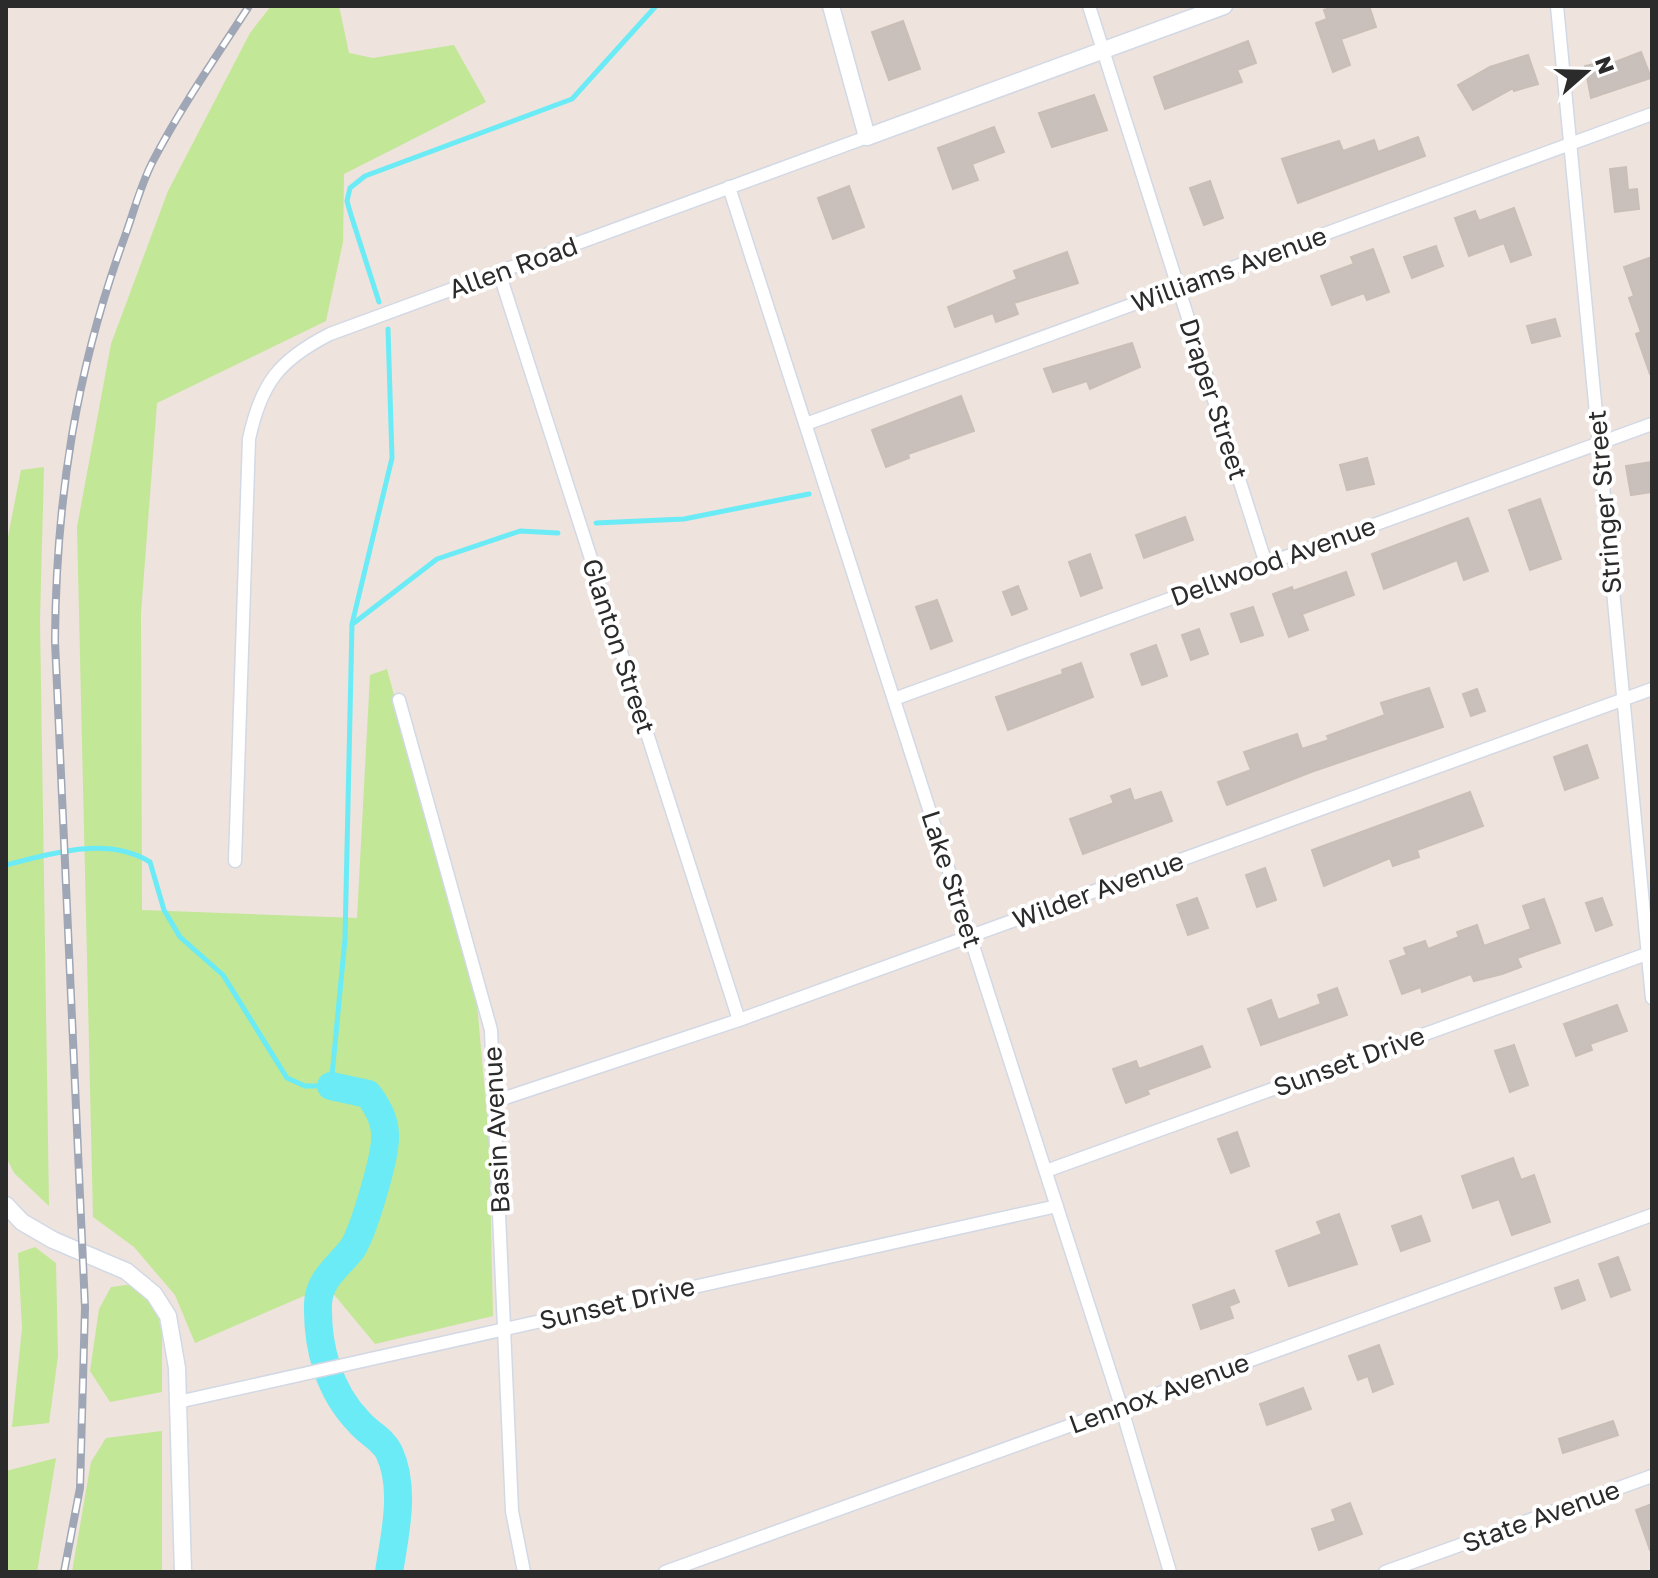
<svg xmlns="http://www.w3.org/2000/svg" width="1658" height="1578" font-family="'Golos Text',sans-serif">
<rect width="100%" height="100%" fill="#eee3dd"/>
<path fill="#c2e796" d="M 271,6 L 339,6 L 349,53 L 373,58 L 454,45 L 486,102 L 344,174 L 343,242 L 326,321 L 157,403 L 141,613 L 142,910 L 357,918 L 370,675 L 387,669 L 477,1004 L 489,1138 L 493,1316 L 375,1344 L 327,1286 L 195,1343 L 175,1295 L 134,1247 L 93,1217 L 77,527 L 111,344 L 168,191 L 250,33 Z
M 44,467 L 40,620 L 49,1206 L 14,1173 L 6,1157 L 6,547 L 21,470 Z
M 35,1247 L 56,1263 L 58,1356 L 49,1423 L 12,1427 L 22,1328 L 18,1253 Z
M 134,1284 L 157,1309 L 162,1334 L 162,1392 L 110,1402 L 90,1371 L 99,1309 L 111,1287 Z
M 162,1431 L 162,1572 L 72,1572 L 91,1462 L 106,1438 Z
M 56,1458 L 37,1572 L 6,1572 L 6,1471 Z"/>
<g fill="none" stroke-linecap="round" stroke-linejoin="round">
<path stroke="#6bebf5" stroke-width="5" d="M 379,302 L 351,215 L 347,201 L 350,188 L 365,176 L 572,99 L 656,6
M 596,523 L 684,519 L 809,494
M 354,623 L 437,559 L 520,531 L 558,533
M 6,865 C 53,853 107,836 150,862 L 164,910 L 180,937 L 223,975 L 287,1078 L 305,1086 L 331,1086 L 345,939 L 352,624 L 392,458 L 388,329"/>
<path stroke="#6bebf5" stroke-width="28" d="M 331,1086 L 368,1094 C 378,1107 386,1121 385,1138 C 385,1159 363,1233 352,1249 C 337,1268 319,1279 318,1304 C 317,1348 329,1391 359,1422 C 369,1434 382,1438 389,1452 C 406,1488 395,1534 389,1572"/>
</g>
<path fill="#c9c0bc" stroke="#c9bfb6" stroke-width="2" d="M 1337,6 L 1369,6 L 1376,27 L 1341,39 L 1350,65 L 1333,72 L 1316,23 L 1327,19 L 1324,10 Z
M 903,21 L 920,69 L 889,80 L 872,32 Z
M 1248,41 L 1256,63 L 1237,70 L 1242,82 L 1165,109 L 1154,77 Z
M 1641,52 L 1651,78 L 1591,98 L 1585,66 L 1609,61 L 1610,64 Z
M 1528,55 L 1538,84 L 1514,91 L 1513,88 L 1473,110 L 1458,85 L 1490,67 Z
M 1094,95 L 1107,130 L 1052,147 L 1039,113 Z
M 994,127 L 1004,152 L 972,164 L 978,180 L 953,189 L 938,148 Z
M 1418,137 L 1425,156 L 1298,203 L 1282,159 L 1339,141 L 1343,151 L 1374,140 L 1378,152 Z
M 1626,167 L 1628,190 L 1637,189 L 1639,209 L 1615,212 L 1610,169 Z
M 1210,181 L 1223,218 L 1204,225 L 1190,188 Z
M 849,186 L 864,227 L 833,239 L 818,198 Z
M 1514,208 L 1531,255 L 1511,262 L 1504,243 L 1469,256 L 1455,218 L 1475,211 L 1479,221 Z
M 1436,246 L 1443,266 L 1412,278 L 1404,257 Z
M 1373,249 L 1389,292 L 1367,300 L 1364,293 L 1332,305 L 1321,276 L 1354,264 L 1351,257 Z
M 1067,252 L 1078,283 L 1014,303 L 1018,314 L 996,322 L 993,313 L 955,327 L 948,307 L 1017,279 L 1014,271 Z
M 1652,257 L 1652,374 L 1650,374 L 1636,334 L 1641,332 L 1629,298 L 1634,296 L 1624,267 Z
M 1555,319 L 1560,336 L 1532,343 L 1527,326 Z
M 1132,343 L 1140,367 L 1090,389 L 1087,381 L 1053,392 L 1044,369 Z
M 961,396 L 974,431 L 908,454 L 909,458 L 886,467 L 872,430 Z
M 1367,458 L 1374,484 L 1347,490 L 1340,465 Z
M 1652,462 L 1652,492 L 1631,495 L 1626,466 Z
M 1540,499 L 1561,559 L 1530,570 L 1509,510 Z
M 1185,517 L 1193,540 L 1144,558 L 1136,535 Z
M 1468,518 L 1488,571 L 1464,580 L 1457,560 L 1384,589 L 1372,554 Z
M 1090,554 L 1102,588 L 1081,596 L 1069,562 Z
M 1346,572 L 1354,595 L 1302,614 L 1308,630 L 1289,637 L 1273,594 L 1292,587 L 1293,591 Z
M 1018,586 L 1027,609 L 1012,615 L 1003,592 Z
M 937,600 L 952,641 L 931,649 L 916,607 Z
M 1253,607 L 1263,635 L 1241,642 L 1231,614 Z
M 1199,629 L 1208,654 L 1191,660 L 1182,635 Z
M 1156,645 L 1167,676 L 1142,685 L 1131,654 Z
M 1081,663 L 1093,697 L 1008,730 L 996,697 L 1063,674 L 1062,670 Z
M 1429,688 L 1443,727 L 1311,772 L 1227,805 L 1218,782 L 1251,770 L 1244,752 L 1297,734 L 1302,749 L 1329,740 L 1327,736 L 1385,715 L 1381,703 Z
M 1477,689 L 1485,711 L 1471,716 L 1463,694 Z
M 1587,745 L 1598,778 L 1565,790 L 1554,757 Z
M 1130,789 L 1134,801 L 1161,792 L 1172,821 L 1083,854 L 1070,819 L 1114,803 L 1111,796 Z
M 1470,792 L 1483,826 L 1417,850 L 1419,857 L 1393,866 L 1390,858 L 1324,886 L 1312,850 Z
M 1265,868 L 1276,900 L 1257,907 L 1246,875 Z
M 1197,898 L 1208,928 L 1188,935 L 1177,905 Z
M 1602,898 L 1612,925 L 1596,931 L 1586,903 Z
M 1544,899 L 1560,943 L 1517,958 L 1521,967 L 1502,974 L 1474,981 L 1471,974 L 1422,992 L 1421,987 L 1402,994 L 1390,961 L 1407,955 L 1404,948 L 1425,941 L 1428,949 L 1459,937 L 1457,932 L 1477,925 L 1484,946 L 1531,929 L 1523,906 Z
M 1337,988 L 1347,1015 L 1261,1045 L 1248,1009 L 1271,1000 L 1278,1020 L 1321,1004 L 1318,995 Z
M 1617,1005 L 1627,1031 L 1590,1044 L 1592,1050 L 1576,1056 L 1564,1024 Z
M 1514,1045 L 1528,1085 L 1510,1092 L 1495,1051 Z
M 1202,1046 L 1210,1067 L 1147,1090 L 1149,1094 L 1126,1103 L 1113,1069 L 1136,1061 L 1139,1069 Z
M 1237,1132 L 1249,1166 L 1231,1173 L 1218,1139 Z
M 1513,1158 L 1521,1180 L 1534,1175 L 1550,1222 L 1512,1235 L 1499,1199 L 1473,1208 L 1462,1176 Z
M 1339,1214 L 1357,1264 L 1289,1286 L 1276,1251 L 1322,1234 L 1317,1222 Z
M 1421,1216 L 1430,1241 L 1401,1251 L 1392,1226 Z
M 1618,1257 L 1630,1290 L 1611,1297 L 1599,1264 Z
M 1578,1280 L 1585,1300 L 1562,1309 L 1555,1288 Z
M 1234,1290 L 1239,1302 L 1229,1306 L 1233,1318 L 1201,1329 L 1193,1305 Z
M 1379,1345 L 1393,1384 L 1373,1392 L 1368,1376 L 1358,1380 L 1349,1356 Z
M 1303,1388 L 1311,1409 L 1267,1425 L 1260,1404 Z
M 1613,1421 L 1618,1435 L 1563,1453 L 1559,1439 Z
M 1350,1503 L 1362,1534 L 1319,1550 L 1312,1529 L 1336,1521 L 1332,1510 Z
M 1652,1504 L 1652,1550 L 1650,1550 L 1636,1510 Z"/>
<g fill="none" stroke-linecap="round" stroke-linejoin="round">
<g stroke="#d2d9e5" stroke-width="15">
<path id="minor" d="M 1089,6 L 1266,564
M 1557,6 L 1652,998
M 729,187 L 1121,1406 L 1170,1572
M 499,272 L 739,1020
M 806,424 L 1652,114
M 894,699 L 1652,424
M 399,700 L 491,1030 L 512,1511 L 524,1572
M 235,861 L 249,439 C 261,383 279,360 330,334 L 867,137
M 496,1101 L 739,1020 L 1652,689
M 1046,1171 L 1652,952
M 178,1402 L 1057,1206
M 665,1572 L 1652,1215
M 1385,1572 L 1652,1476"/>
</g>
<g stroke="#d2d9e5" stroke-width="19">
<path id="tertiary" d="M 831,6 L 867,137 L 1224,6
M 6,1205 L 22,1222 L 53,1240 L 126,1271 L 154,1294 L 168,1316 L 177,1368 L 183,1572"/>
</g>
<use href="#minor" stroke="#fff" stroke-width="12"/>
<use href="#tertiary" stroke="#fff" stroke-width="16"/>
<g stroke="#9fa7b6" stroke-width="8">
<path id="rail" d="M 64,1572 L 80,1488 L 85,1307 L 55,641 C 56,498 76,370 125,236 C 134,211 141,184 153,161 C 181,107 216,57 249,6"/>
</g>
<use href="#rail" stroke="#fff" stroke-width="5" stroke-dasharray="15" stroke-linecap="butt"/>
</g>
<g text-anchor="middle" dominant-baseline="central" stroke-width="8" stroke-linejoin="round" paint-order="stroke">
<g font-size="26" fill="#2b2b2b" stroke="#fff">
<text transform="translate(513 267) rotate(-20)">Allen Road</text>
<text transform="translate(1229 269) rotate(-20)">Williams Avenue</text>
<text transform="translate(1214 399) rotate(72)">Draper Street</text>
<text transform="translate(1604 502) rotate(-95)">Stringer Street</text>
<text transform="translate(1273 561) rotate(-20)">Dellwood Avenue</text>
<text transform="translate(619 646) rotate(72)">Glanton Street</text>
<text transform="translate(952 879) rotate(72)">Lake Street</text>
<text transform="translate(1098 890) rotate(-20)">Wilder Avenue</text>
<text transform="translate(1349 1061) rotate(-20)">Sunset Drive</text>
<text transform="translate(496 1130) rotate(-93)">Basin Avenue</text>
<text transform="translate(617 1303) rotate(-13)">Sunset Drive</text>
<text transform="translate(1159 1393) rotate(-20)">Lennox Avenue</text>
<text transform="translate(1541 1516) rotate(-20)">State Avenue</text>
</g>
</g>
<rect width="1658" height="1578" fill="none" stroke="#2b2b2b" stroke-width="16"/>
<g transform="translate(1586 72) rotate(70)" stroke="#ffffff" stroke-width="6" paint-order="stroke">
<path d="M0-6L14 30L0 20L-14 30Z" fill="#2b2b2b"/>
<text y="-12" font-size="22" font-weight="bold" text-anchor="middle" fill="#2b2b2b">N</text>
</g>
</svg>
